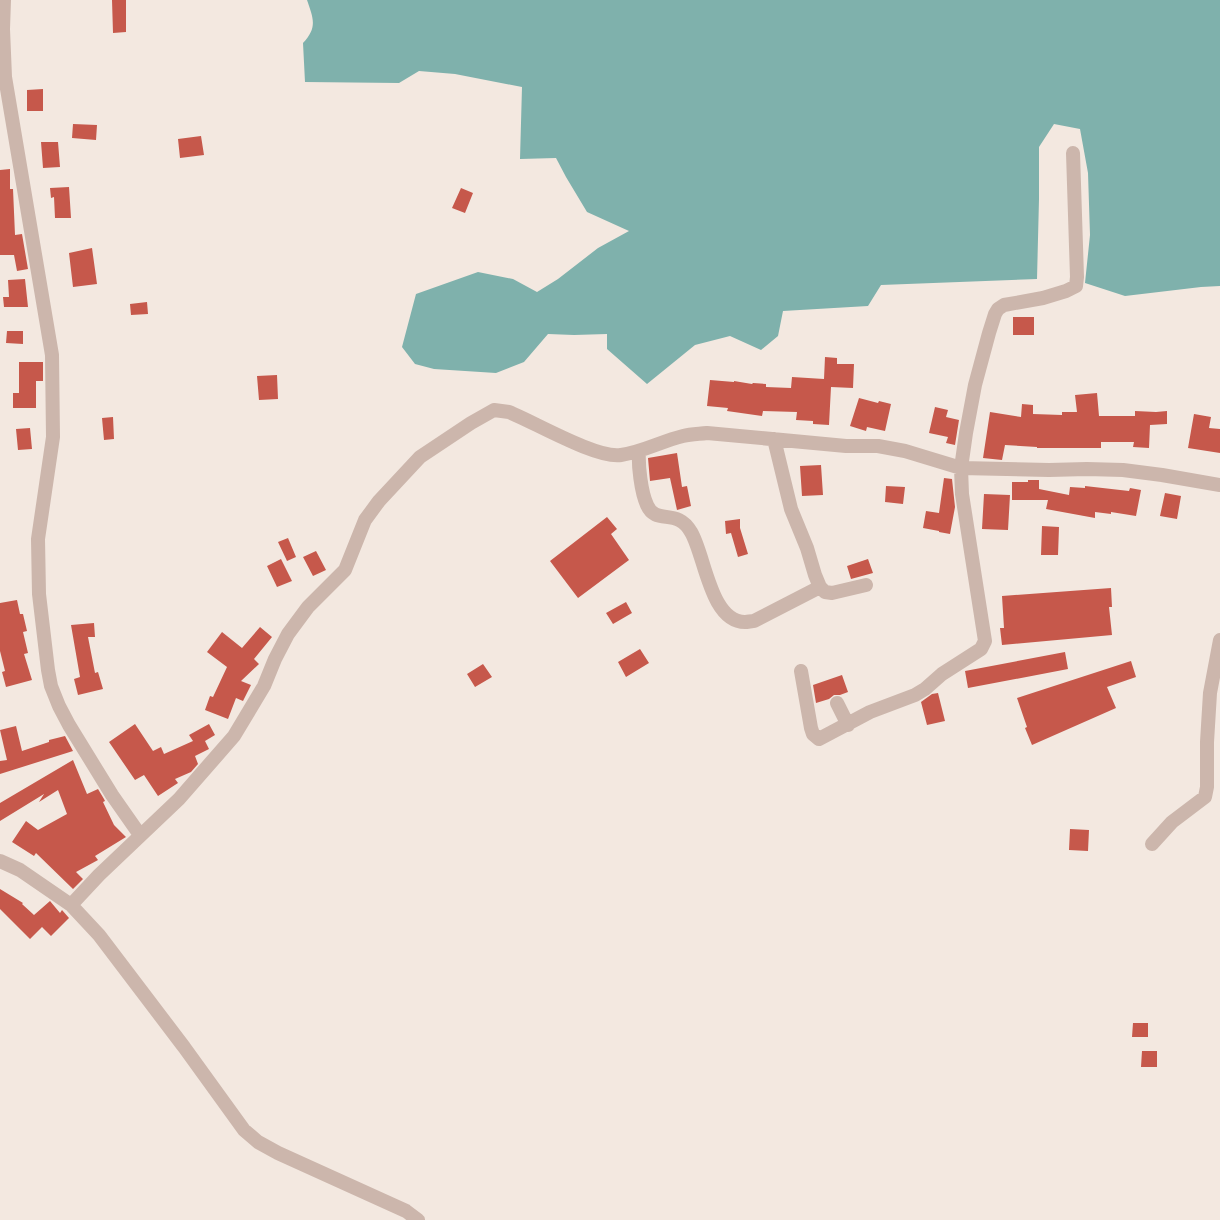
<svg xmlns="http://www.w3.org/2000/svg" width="1220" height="1220" font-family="Overpass,sans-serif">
<rect width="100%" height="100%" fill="#f3e8e0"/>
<path fill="#7fb1ac" d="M 307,0 L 1220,0 L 1220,286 L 1201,287 L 1125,296 L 1085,283 L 1090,235 L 1088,173 L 1080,129 L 1054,124 L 1039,147 L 1039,199 L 1037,279 L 881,285 L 868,306 L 783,311 L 778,336 L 761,350 L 730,336 L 695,345 L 647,384 L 607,349 L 607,334 L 574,335 L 548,334 L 524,362 L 496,373 L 434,369 L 415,364 L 402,347 L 416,294 L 478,272 L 513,279 L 537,292 L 558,279 L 598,248 L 629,231 L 587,212 L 566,177 L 556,158 L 520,159 L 522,87 L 455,74 L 419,71 L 399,83 L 305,82 L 303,43 C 318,27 313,18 307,0 Z"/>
<path fill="#c6584b" d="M 112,0 L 126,0 L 126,32 L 113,33 Z
M 43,89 L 43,111 L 27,111 L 27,90 Z
M 73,124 L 97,125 L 96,140 L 72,138 Z
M 201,136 L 204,155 L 180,158 L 178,139 Z
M 41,142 L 58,142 L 60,167 L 43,168 Z
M 10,169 L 10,189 L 13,189 L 15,235 L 22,234 L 28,269 L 17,271 L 14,255 L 0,255 L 0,170 Z
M 69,187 L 71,218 L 55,218 L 54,197 L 51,198 L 50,188 Z
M 461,188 L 473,193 L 465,213 L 452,208 Z
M 92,248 L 97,284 L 73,287 L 69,253 Z
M 25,279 L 28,307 L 4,307 L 3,297 L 9,297 L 8,280 Z
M 147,302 L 148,314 L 131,315 L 130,304 Z
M 1013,317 L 1034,317 L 1034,335 L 1013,335 Z
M 7,331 L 23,331 L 23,344 L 6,343 Z
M 825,357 L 837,358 L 837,364 L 854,364 L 853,388 L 831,387 L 829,425 L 813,424 L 813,421 L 796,420 L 797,412 L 763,411 L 762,416 L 727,411 L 728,408 L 707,406 L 710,380 L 734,382 L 734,381 L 752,384 L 753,383 L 766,384 L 766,387 L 791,388 L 792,377 L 824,379 Z
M 19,362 L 43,362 L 43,381 L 36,381 L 36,408 L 13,408 L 13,393 L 19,393 Z
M 277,375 L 278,399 L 259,400 L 257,376 Z
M 1097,393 L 1099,416 L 1135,416 L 1135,411 L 1156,412 L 1167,411 L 1167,424 L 1150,425 L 1149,448 L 1133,447 L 1134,442 L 1101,442 L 1101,448 L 1037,448 L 1037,447 L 1005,445 L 1002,460 L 983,458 L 990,412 L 1021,417 L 1022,404 L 1033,405 L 1033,414 L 1062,415 L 1062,412 L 1077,412 L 1075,395 Z
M 859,398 L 878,403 L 879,401 L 891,404 L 885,431 L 867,427 L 866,431 L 850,426 Z
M 935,407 L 948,410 L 946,417 L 959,420 L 955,445 L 946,443 L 948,437 L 929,433 Z
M 1194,414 L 1211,417 L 1209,428 L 1220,429 L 1220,453 L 1188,448 Z
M 113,417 L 114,439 L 104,440 L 102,418 Z
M 30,428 L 32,449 L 18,450 L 16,429 Z
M 677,453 L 682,487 L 687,486 L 691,506 L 677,510 L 670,478 L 650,481 L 648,458 Z
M 821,465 L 823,495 L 802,496 L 800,466 Z
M 944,478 L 952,479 L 955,507 L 950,534 L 939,532 L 939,531 L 923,528 L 926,511 L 939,513 Z
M 1028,480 L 1039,480 L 1039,489 L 1069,495 L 1070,487 L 1085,488 L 1085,486 L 1129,491 L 1130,488 L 1141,490 L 1136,516 L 1111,512 L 1111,514 L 1095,512 L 1095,518 L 1046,509 L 1048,500 L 1012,500 L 1012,482 L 1028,482 Z
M 886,486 L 905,487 L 903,504 L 885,502 Z
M 1165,493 L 1181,496 L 1177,519 L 1160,516 Z
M 984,494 L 1010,495 L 1008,530 L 982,529 Z
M 607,517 L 617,529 L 611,534 L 629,560 L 578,598 L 550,561 Z
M 740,519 L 740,528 L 748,554 L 738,557 L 731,533 L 726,534 L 725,521 Z
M 1042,526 L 1059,527 L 1058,555 L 1041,555 Z
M 288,538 L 296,557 L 287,561 L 278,542 Z
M 316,551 L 326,570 L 313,576 L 303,557 Z
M 281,559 L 292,581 L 277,587 L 267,566 Z
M 868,559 L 873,573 L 851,579 L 847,566 Z
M 1111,588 L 1112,607 L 1109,607 L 1112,635 L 1002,645 L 1000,628 L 1004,628 L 1002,596 Z
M 17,600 L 20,614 L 23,614 L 27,631 L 23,632 L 28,653 L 24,654 L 32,680 L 6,687 L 2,672 L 5,671 L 0,651 L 0,603 Z
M 626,602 L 632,613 L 613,624 L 606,613 Z
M 94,623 L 95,637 L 88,637 L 95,673 L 98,672 L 103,689 L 78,695 L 74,679 L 80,677 L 71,625 Z
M 260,627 L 272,637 L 254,659 L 259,664 L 241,681 L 251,685 L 243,701 L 236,698 L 228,719 L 205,710 L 210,696 L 213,697 L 227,667 L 207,652 L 222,632 L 242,648 Z
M 640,649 L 649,663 L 626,677 L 618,662 Z
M 1065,652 L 1068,669 L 968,688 L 965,671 Z
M 1131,661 L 1136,677 L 1107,687 L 1116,708 L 1032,745 L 1025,728 L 1027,727 L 1017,698 Z
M 483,664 L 492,677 L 475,687 L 467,674 Z
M 842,675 L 848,692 L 840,695 L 834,695 L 829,699 L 816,703 L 813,685 Z
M 938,693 L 945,721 L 927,725 L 921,702 L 932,694 Z
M 135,724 L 153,751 L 161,747 L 164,754 L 193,741 L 189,735 L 209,724 L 215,735 L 205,741 L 209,749 L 195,756 L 198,764 L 191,772 L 175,779 L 178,783 L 158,796 L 144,775 L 135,780 L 109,742 Z
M 16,726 L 22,751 L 49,742 L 49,740 L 65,736 L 73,751 L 0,774 L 0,761 L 7,760 L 0,730 Z
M 73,760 L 87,794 L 98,789 L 104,799 L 105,801 L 103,802 L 114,825 L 126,837 L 95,856 L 98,860 L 76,872 L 83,879 L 73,889 L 36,853 L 34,856 L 12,842 L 26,821 L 38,830 L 67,814 L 58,790 L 39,802 L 44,794 L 0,821 L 0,803 Z
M 1070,829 L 1089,830 L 1088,851 L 1069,850 Z
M 0,889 L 23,903 L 22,904 L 34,915 L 50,901 L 60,913 L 62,910 L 69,918 L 51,936 L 42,927 L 30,939 L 0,909 Z
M 1133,1023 L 1148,1023 L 1148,1037 L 1132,1037 Z
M 1142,1051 L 1157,1051 L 1157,1067 L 1141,1067 Z"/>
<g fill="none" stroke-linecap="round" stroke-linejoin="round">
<path stroke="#ccb6ac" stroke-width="14" d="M 4,0 L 3,29 L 5,77 L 52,355 L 53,437 L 38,539 L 39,594 L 48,670 L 51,686 L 59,706 L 69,725 L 112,795 L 140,835
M 774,439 L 791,509 L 807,548 L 815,575 L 820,587 L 825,592 L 832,593 L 866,585
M 639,451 C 638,465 641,492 647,505 C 656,526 677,507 691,532 C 705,555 710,622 745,622 C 748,622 751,621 754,621 L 820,587
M 801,671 L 811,728 L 813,734 L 819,739 L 870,712 L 915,695 L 925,689 L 942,674 L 981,649 L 985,641 L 962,494 L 961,468 L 966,433 L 975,385 L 989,333 L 995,314 L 998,309 L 1004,305 L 1043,298 L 1066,291 L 1076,286 L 1077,277 L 1073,153
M 837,703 L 848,725
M 1152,844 L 1172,822 L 1205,797 L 1207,787 L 1207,742 L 1210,693 L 1220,640
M 0,861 L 20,870 L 71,905 L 99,935 L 184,1047 L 244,1130 L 258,1142 L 278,1153 L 406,1211 L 418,1220
M 71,905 L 99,875 L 179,799 L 234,736 L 264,686 L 275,659 L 288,634 L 308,607 L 345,570 L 365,520 L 379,501 L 420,457 L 471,423 L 494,410 L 509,412 C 534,422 597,459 621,455 C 643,452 662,441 683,436 C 691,434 699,434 707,433 L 846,446 L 878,446 L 905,451 L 961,468 L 1049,470 L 1087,469 L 1123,470 L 1162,475 L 1220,485"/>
</g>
</svg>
